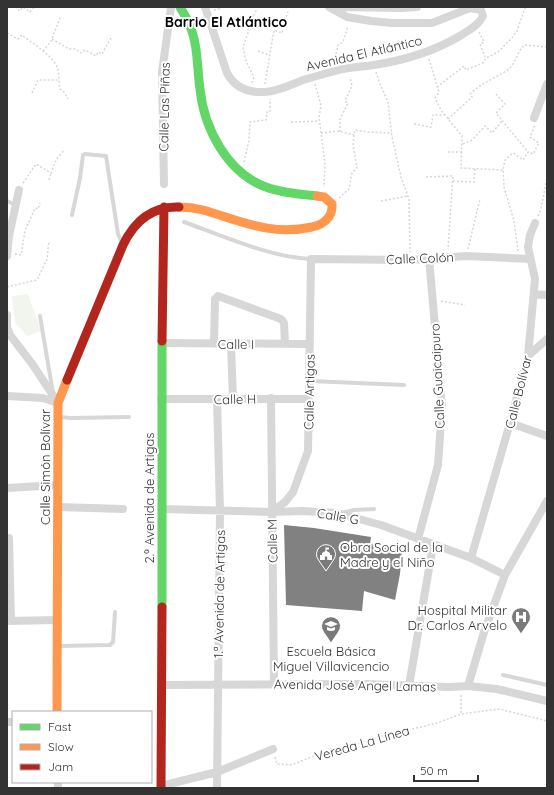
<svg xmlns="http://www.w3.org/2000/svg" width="554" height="795" font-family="Quicksand,sans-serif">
<rect width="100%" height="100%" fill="#fff"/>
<path fill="#f1f5ed" d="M 28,294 L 41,331 L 27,336 L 15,322 L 12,296 Z"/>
<path fill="#818181" d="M 284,525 L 314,528 L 371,537 L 370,544 L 402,551 L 400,574 L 395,600 L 364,591 L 362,611 L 286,605 Z"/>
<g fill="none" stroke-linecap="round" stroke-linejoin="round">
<path stroke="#d6d6d6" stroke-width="1.5" stroke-dasharray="2 2" stroke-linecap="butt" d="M 15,7 L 20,11 L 23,7 L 30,12 L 34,7
M 214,10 L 219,9 L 219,7
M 479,32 L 484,42 L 480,44 L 485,57
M 7,33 L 18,39 L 22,35 C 32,43 52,55 57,67 C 60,73 58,82 60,89 L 64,92 L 68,99
M 52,39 L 69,49 L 76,49 L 81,53 L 85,50 L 96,56 L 98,52 L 102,54 L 111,38
M 43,51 L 51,41 L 60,18
M 258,51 L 269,55
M 429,59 L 439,92 L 435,98 L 441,110 L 462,136 L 461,168 L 503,170
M 337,62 L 336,54 L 338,45 L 343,42 L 348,26
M 376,72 L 380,84 L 388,102 L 392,137 L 401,177 L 409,199 L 410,252
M 252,83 L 254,77 L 246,61 L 243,47 L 248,33 L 248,26 L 257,9
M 265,84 L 274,30 L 282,33 L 284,23 L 288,12
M 315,84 L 321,106 L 319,117 L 325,164 L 324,187
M 437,87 L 464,66 L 466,70 L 483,63 L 486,58 L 498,52 L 512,38 L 517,31 L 525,8 L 530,7
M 32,93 L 38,80 L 58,80
M 496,94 L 505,104 L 496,113 L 528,152
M 448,119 L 472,97 L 470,94 C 481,83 496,78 509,69 C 515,64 518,51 524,45 L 547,47
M 291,122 L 319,121
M 414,124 L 431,127 L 433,115 L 445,115
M 340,132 L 340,119 L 348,103 L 345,101 L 352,86 L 350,77
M 321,133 L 337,131 L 354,135
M 463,144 L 472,140 L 485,126 L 492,133 L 502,121
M 448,152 L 462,152
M 244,162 L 249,140 L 250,122 L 266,120 L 267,112 L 270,112 L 270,99
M 426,177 L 453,176 L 448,249
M 49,180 L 51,173
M 453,181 L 474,182 L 475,169
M 23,183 L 36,164 L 51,173 L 56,160 L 64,150
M 339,198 L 349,189 L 352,173 L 357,168 L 353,144 L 355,130 L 368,132 L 392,133
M 381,201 L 408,196
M 538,216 L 541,209 L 547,178
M 468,249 L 480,199
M 518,251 L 514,221 L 504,187 L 503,170 L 505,160 L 513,153 L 523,160 L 528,152 L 533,154 L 539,143 L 530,137 L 535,125
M 15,254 L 21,255 L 25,231 L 35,208 L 38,209 L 40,203
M 7,287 L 37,280 L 47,259 L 49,241
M 441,301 L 465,305
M 461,713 L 461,695
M 275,757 L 277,764 L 292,765 L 316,755 L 345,748 L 379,737 L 437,723 L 461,714 L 499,709 L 547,721"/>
<path stroke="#d7d7d7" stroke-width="4" d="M 7,201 L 16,205
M 72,215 L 80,178 L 83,155 L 85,154 L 106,156 L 118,234 L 122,243
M 184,222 C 223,236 269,257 311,259
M 40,316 L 53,393
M 310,381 L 404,385
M 59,417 L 71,418 L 129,417
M 342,513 L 354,510 L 374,509
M 58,646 L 110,645 L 113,642 L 115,612
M 503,675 L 547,685"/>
<path stroke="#d7d7d7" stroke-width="8" d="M 205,7 L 227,73 C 235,88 248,93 265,92 C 279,91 290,85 303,80 C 313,77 324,74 335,71 C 348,67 361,67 374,65 C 406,60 436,51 463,34 C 470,29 479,25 483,16 L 481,10 L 470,8 L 432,23 L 392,23 L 371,21 L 347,17 L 329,7
M 339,7 L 401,8 L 417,7
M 534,118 L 547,84
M 164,184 L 162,72 L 171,7
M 7,256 L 9,236 L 19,190
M 534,294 L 547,295
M 7,315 L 7,327 L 10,335 L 33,365 L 58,403
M 162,343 L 310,344
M 214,344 L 215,299 L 218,296 L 281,319 L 284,323 L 285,344
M 231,345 L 233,399
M 528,356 L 547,339
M 7,396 L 43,398 L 58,403
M 271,398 L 274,684
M 161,399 L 309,399
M 510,423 L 547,436
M 7,488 L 58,485
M 58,507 L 123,509
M 162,509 L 271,512 L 303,511 L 337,513 L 381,525 L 471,558 L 505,575
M 271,512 L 285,502 L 293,492 L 308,451 L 311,259 L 410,260 L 466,256 L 530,259
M 9,538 L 11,621
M 418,539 L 438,465 L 442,407 L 429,258
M 471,558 L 510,423 L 528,356 L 535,279 L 528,247 L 530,235 L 535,223
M 7,621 L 57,620
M 162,685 L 365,684 L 449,687 L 468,686 L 497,689 L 547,701
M 409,686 L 433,545
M 468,686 L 484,632 L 505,575 L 547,501
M 7,722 L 13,722
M 58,782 L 58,788
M 161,786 L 217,772 L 273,749
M 217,788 L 220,511 L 217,399"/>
<path stroke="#63d668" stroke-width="9" d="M 180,7 C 183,13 188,19 190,26 C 198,45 197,68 200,89 C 204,128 227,173 266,187 C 281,193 300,194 317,196
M 162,607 L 162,341"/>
<path stroke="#ff974d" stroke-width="9" d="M 179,207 C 187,207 195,208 203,210 C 242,221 270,236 312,227 C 324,224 333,217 332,204 L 324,197 L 317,196
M 57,712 L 58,403 L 67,380"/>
<path stroke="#b3261e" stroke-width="9" d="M 162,341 L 164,207
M 67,380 L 123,245 C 134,222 152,206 179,207
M 161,788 L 162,607"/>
</g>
<defs>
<g id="civic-pin" transform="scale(1)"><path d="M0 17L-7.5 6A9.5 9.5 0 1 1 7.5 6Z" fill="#7a7a7a" stroke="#fff"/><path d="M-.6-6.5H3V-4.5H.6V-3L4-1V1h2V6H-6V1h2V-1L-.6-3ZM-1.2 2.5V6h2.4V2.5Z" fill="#fff"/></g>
<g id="hospital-pin" transform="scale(1)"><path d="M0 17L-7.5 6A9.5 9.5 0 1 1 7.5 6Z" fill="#7a7a7a" stroke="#fff"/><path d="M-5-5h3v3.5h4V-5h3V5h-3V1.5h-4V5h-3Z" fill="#fff"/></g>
<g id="school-pin" transform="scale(1)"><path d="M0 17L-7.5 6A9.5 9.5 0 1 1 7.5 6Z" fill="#7a7a7a" stroke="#fff"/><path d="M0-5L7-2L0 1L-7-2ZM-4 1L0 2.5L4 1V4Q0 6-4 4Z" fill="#fff"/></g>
</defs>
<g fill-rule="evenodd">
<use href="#civic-pin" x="326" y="554"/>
<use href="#hospital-pin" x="521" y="617"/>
<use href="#school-pin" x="331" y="626"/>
</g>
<g text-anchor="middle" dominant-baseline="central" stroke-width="4" stroke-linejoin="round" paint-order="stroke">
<g font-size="13" fill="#333" stroke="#fff">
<text transform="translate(364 53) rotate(-13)">Avenida El Atlántico</text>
<text transform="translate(164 107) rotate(-89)">Calle Las Piñas</text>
<text transform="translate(420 258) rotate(-2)">Calle Colón</text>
<text x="236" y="344">Calle I</text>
<text transform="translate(437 376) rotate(-93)">Calle Guaicaipuro</text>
<text transform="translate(309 392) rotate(-89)">Calle Artigas</text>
<text transform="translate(518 392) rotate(-76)">Calle Bolívar</text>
<text transform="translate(235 399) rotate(-1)">Calle H</text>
<text transform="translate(45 467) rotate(-90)">Calle Simón Bolívar</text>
<text transform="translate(149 498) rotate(-90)">2.ª Avenida de Artigas</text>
<text transform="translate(338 516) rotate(10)">Calle G</text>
<text transform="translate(272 541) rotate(-91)">Calle M</text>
<text transform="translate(219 594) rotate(-89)">1.ª Avenida de Artigas</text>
<text transform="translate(355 685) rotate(1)">Avenida José Angel Lamas</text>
<text transform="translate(362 743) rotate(-16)">Vereda La Línea</text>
</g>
<g font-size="13" fill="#333" stroke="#fff" text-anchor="start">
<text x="340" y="547">Obra Social de la<tspan x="340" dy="15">Madre y el Niño</tspan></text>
<text x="507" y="610" text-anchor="end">Hospital Militar<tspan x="507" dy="15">Dr. Carlos Arvelo</tspan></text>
<text x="331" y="651" text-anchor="middle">Escuela Básica<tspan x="331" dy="15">Miguel Villavicencio</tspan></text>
</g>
<g font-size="14" font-weight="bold" fill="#000" stroke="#fff">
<text x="226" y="22">Barrio El Atlántico</text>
</g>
</g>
<rect width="554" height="795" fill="none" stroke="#333333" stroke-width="16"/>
<rect x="12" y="711" width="140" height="72" fill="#ffffff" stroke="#adadad"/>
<rect x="20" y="724" width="20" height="6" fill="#63d668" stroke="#adadad"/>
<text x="48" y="731" font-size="12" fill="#333333">Fast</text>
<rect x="20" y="744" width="20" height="6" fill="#ff974d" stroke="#adadad"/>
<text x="48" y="751" font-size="12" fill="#333333">Slow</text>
<rect x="20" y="764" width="20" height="6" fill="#b3261e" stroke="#adadad"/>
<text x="48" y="771" font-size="12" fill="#333333">Jam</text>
<path d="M414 775v6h64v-6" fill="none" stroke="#333333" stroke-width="2"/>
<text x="420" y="775" font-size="12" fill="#333333" stroke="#ffffff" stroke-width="3" paint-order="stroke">50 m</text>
</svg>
